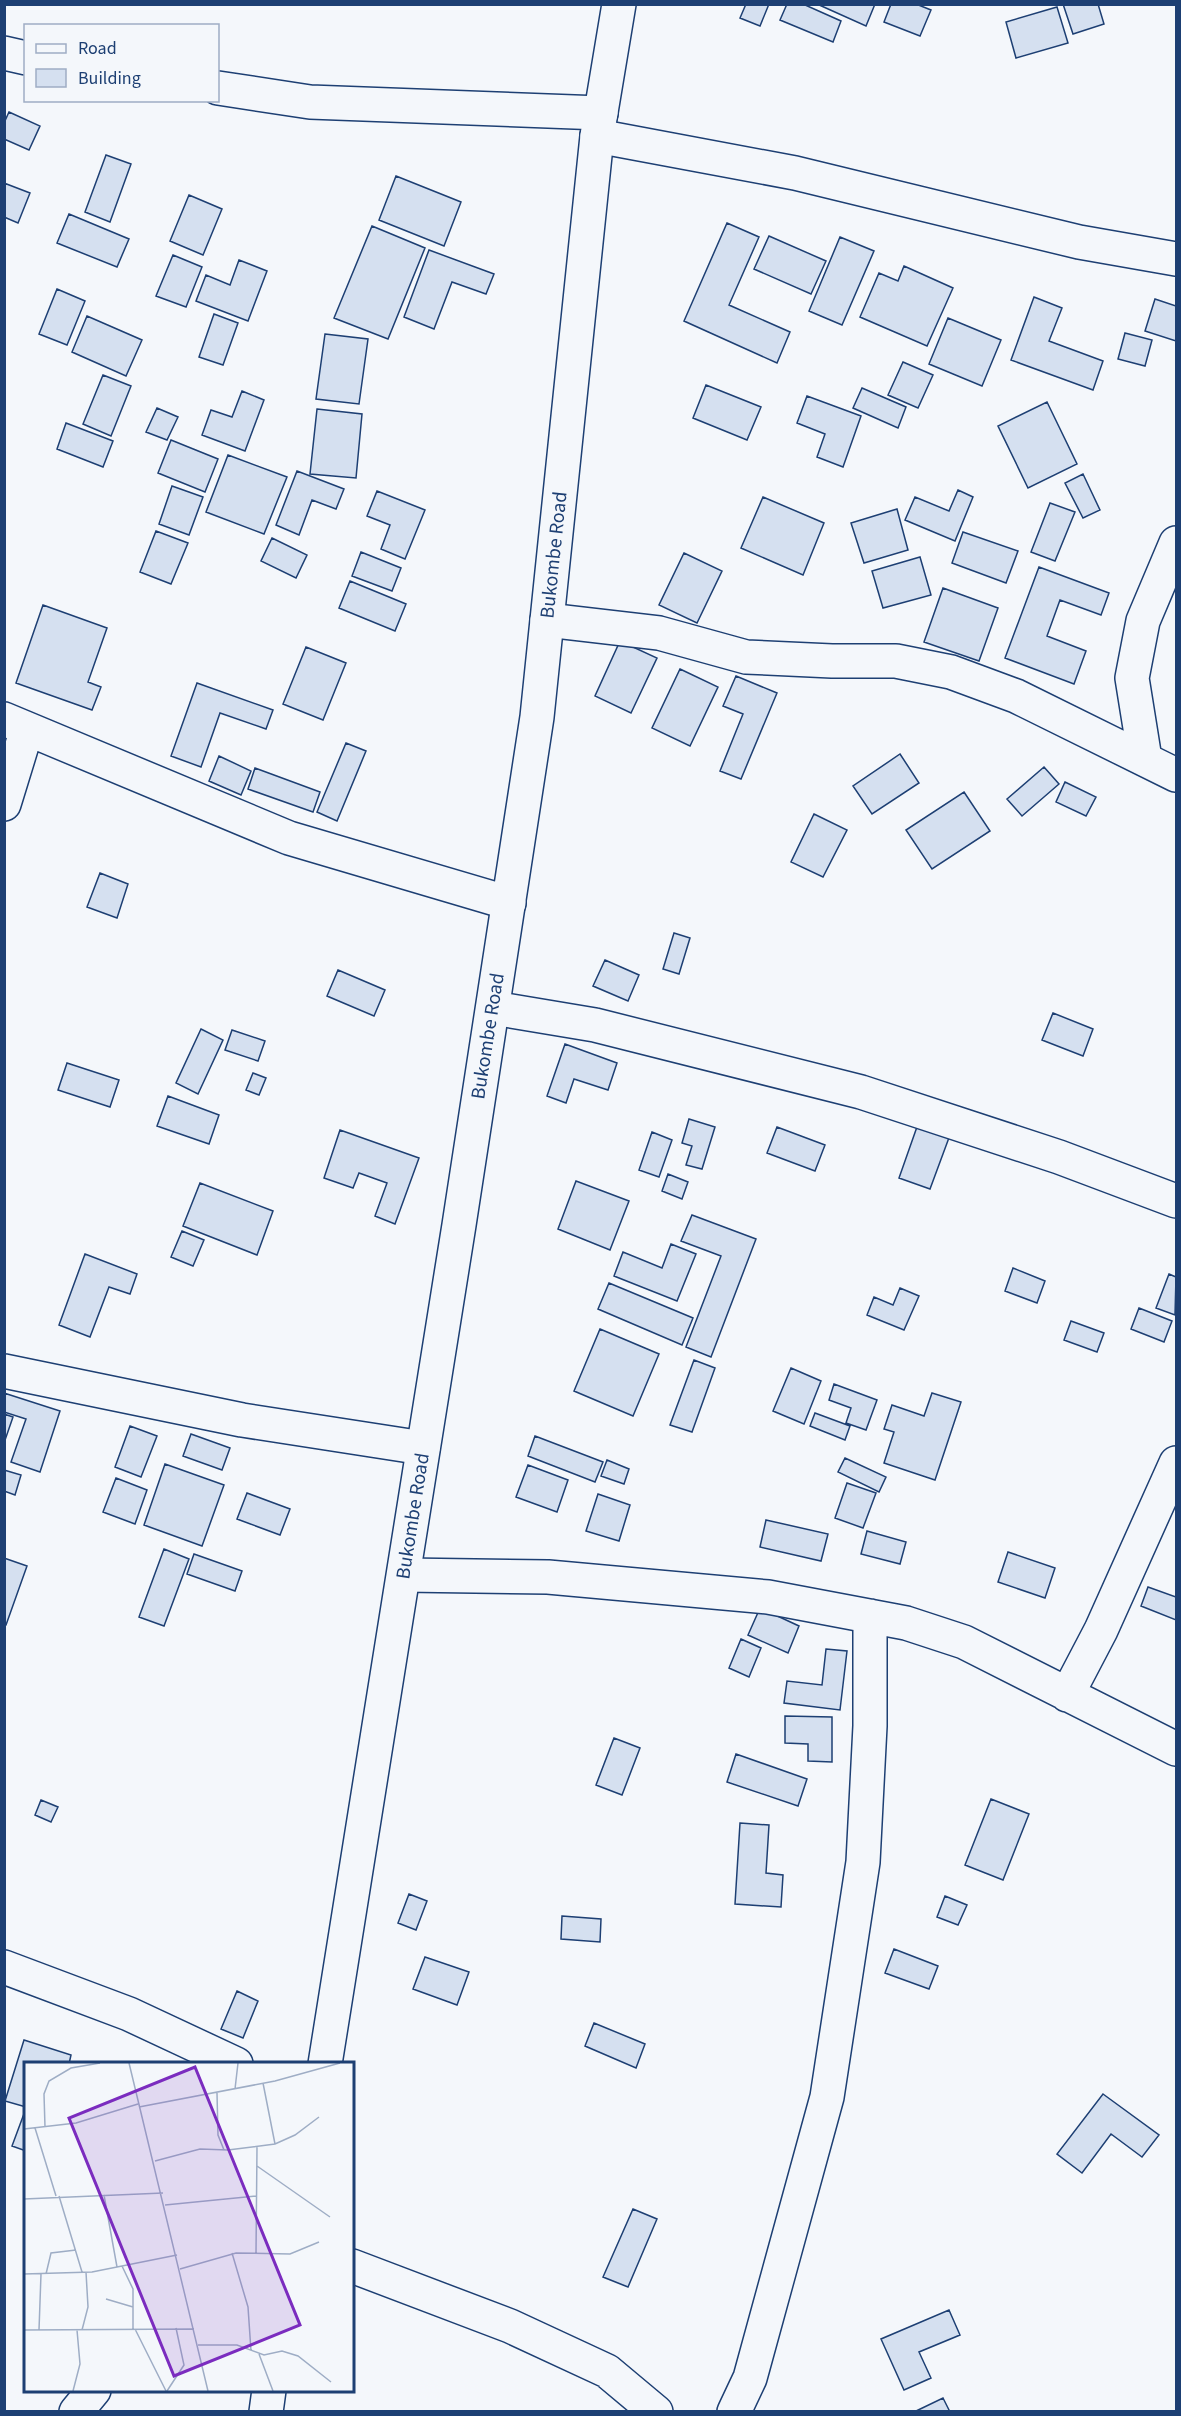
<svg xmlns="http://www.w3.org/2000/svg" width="1181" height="2416" font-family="'Source Sans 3',sans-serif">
<rect width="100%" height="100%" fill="#f4f7fb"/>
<path fill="#d5e0f0" stroke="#1d3f73" stroke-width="1.5" d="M 746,4 L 769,4 L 760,26 L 740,18 Z
M 787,4 L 803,4 L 841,21 L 833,42 L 780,20 Z
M 817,4 L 875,4 L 866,26 Z
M 891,4 L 916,4 L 931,10 L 920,36 L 884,22 Z
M 1063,4 L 1098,4 L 1104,24 L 1073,34 Z
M 1057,7 L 1068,43 L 1016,58 L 1006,22 Z
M 9,112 L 40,126 L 29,150 L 4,139 L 4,123 Z
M 106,155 L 131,164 L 110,222 L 85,212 Z
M 396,176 L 461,202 L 444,246 L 379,220 Z
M 4,183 L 30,193 L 18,223 L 4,217 Z
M 189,195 L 222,209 L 203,255 L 170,241 Z
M 69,214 L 129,239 L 117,267 L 57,243 Z
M 727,223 L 759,237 L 729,305 L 790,332 L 777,363 L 684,321 Z
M 372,226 L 425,248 L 388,339 L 334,318 Z
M 769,236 L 826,261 L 811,294 L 754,269 Z
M 840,237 L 874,251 L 842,325 L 809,311 Z
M 429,250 L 494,274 L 486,294 L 452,282 L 434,329 L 404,317 Z
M 173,255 L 202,267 L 186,307 L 156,296 Z
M 239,260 L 267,271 L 248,321 L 196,301 L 206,275 L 230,285 Z
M 904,266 L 953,288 L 927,346 L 860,317 L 879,273 L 898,281 Z
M 57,289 L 85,301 L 67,345 L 39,334 Z
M 1034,297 L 1062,308 L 1049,341 L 1103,361 L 1093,390 L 1011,360 Z
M 1155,299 L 1176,306 L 1176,341 L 1145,331 Z
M 214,314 L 238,323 L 223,365 L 199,357 Z
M 87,316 L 142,340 L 126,376 L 72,352 Z
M 948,318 L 1001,340 L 982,386 L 929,364 Z
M 1125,333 L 1152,340 L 1145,366 L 1118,359 Z
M 325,334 L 368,339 L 359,404 L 316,399 Z
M 903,362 L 933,375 L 918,408 L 888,395 Z
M 103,375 L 131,386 L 111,436 L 83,424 Z
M 706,385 L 761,407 L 747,440 L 693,418 Z
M 862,388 L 906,407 L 898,428 L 853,408 Z
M 242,391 L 264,400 L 245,451 L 202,435 L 211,410 L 232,417 Z
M 807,396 L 861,416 L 843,467 L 817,457 L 825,434 L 797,423 Z
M 1047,402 L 1077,464 L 1028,488 L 998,426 Z
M 157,408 L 178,417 L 167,440 L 146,432 Z
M 317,409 L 362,414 L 356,478 L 310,474 Z
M 66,423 L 113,441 L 103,467 L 57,449 Z
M 171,440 L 218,459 L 205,492 L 158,473 Z
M 228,455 L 287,477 L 264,534 L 206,512 Z
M 297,471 L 344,489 L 336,509 L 312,500 L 299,535 L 276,525 Z
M 1083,474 L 1100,510 L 1083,518 L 1065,483 Z
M 172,486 L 203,497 L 189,535 L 159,524 Z
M 958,490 L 973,497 L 955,541 L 905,520 L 915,497 L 949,511 Z
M 377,491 L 425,510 L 405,559 L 381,549 L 390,525 L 367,516 Z
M 763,497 L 824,523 L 803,575 L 741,548 Z
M 1050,503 L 1075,512 L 1055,561 L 1031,552 Z
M 897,509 L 908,550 L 864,563 L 851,523 Z
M 156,531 L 188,543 L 171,584 L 140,572 Z
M 963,532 L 1018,551 L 1006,583 L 952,563 Z
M 272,538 L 307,555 L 296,578 L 261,561 Z
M 361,552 L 401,568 L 392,591 L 352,576 Z
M 684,553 L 722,571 L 697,623 L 659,605 Z
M 920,557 L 931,595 L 883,608 L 872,571 Z
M 1039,567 L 1109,593 L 1101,615 L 1060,600 L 1047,636 L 1086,651 L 1074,684 L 1005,658 Z
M 350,581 L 406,604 L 395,631 L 339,608 Z
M 943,588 L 998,608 L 979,661 L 924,642 Z
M 43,605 L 107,628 L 88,682 L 101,687 L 92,710 L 16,683 Z
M 620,641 L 657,658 L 631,713 L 595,696 Z
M 306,647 L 346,663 L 323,720 L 283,704 Z
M 680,669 L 718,687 L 690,746 L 652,728 Z
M 736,676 L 777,693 L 741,779 L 720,771 L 743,714 L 723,706 Z
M 197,683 L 273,710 L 266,729 L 220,713 L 201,767 L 171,756 Z
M 346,743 L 366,751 L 337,821 L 317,812 Z
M 900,754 L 919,783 L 872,814 L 853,786 Z
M 219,756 L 251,771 L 241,795 L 209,781 Z
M 1044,767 L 1059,784 L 1022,816 L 1007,799 Z
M 255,768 L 320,792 L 313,812 L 248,789 Z
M 1065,782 L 1096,797 L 1086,816 L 1056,802 Z
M 964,792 L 990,831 L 932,869 L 906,830 Z
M 814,814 L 847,830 L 823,877 L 791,862 Z
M 100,873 L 128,884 L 117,918 L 87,907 Z
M 674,933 L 690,938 L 679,974 L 663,969 Z
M 605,960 L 639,975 L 628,1001 L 593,986 Z
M 338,970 L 385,990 L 374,1016 L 327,996 Z
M 1053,1013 L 1093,1029 L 1083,1056 L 1042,1040 Z
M 201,1029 L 223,1040 L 198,1094 L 176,1083 Z
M 232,1030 L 265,1041 L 258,1061 L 225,1050 Z
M 565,1044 L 617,1063 L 608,1090 L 574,1079 L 566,1103 L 547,1096 Z
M 67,1063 L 119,1080 L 110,1107 L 58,1090 Z
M 253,1073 L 266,1078 L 259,1095 L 246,1090 Z
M 168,1096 L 219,1115 L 209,1144 L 157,1126 Z
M 689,1119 L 715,1127 L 702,1169 L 686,1165 L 692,1146 L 682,1143 Z
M 918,1124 L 950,1135 L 930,1189 L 899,1178 Z
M 777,1127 L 825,1145 L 815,1171 L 767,1153 Z
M 340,1130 L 419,1158 L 395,1224 L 375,1216 L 387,1183 L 359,1173 L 353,1188 L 324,1178 Z
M 652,1132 L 672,1140 L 659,1177 L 639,1170 Z
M 668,1174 L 688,1182 L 682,1199 L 662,1191 Z
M 576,1181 L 629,1201 L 610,1250 L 558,1229 Z
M 200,1183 L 273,1211 L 257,1255 L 183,1226 Z
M 692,1215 L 756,1239 L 711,1357 L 686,1347 L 721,1256 L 681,1241 Z
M 182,1231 L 204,1240 L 193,1266 L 171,1257 Z
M 671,1244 L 696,1254 L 677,1301 L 614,1276 L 623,1252 L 662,1268 Z
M 85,1254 L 137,1274 L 130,1294 L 109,1287 L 90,1337 L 59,1325 Z
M 1013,1268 L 1045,1281 L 1037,1303 L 1005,1291 Z
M 1169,1274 L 1176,1277 L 1175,1315 L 1156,1308 Z
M 609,1283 L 693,1318 L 682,1345 L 598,1309 Z
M 900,1288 L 919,1296 L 904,1330 L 867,1315 L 874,1297 L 893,1305 Z
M 1139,1308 L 1172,1321 L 1164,1342 L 1131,1329 Z
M 1071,1321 L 1104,1333 L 1097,1352 L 1064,1340 Z
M 600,1329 L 659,1354 L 633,1416 L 574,1391 Z
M 694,1360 L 715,1368 L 692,1432 L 670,1425 Z
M 791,1368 L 821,1381 L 804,1424 L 773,1411 Z
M 834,1384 L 877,1400 L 866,1430 L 846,1423 L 851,1408 L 829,1400 Z
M 4,1393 L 60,1411 L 40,1472 L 11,1462 L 26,1419 L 4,1412 Z
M 932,1393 L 961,1402 L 935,1480 L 884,1463 L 894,1432 L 884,1429 L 892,1405 L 924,1416 Z
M 815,1413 L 850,1426 L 845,1440 L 810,1426 Z
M 4,1414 L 13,1417 L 4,1443 Z
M 130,1426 L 157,1436 L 141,1477 L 115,1467 Z
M 191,1434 L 230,1448 L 222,1470 L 183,1456 Z
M 535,1436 L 603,1462 L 595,1482 L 528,1456 Z
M 845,1458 L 886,1477 L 879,1492 L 838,1472 Z
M 607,1460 L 629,1469 L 624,1484 L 601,1476 Z
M 165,1464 L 224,1485 L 202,1546 L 144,1525 Z
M 528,1465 L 568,1480 L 557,1512 L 516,1497 Z
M 4,1470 L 21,1475 L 15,1495 L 4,1491 Z
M 116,1478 L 147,1490 L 135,1524 L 103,1512 Z
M 847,1483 L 876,1493 L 863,1528 L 835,1518 Z
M 247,1493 L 290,1509 L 280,1535 L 237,1519 Z
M 598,1494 L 630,1505 L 619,1541 L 586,1531 Z
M 766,1520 L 828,1534 L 821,1561 L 760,1547 Z
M 867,1531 L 906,1542 L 900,1564 L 861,1554 Z
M 164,1549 L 189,1559 L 164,1626 L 139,1617 Z
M 1008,1552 L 1055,1568 L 1045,1598 L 998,1582 Z
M 194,1554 L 242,1571 L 235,1591 L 187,1574 Z
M 4,1558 L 27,1566 L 6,1625 L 4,1625 Z
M 1148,1587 L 1176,1597 L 1176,1620 L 1141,1606 Z
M 760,1608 L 799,1626 L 788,1653 L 748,1635 Z
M 741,1639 L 761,1648 L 749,1677 L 729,1668 Z
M 826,1649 L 847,1651 L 840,1710 L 784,1703 L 787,1681 L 822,1685 Z
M 785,1716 L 832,1717 L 832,1762 L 808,1761 L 808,1744 L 785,1743 Z
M 614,1738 L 640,1748 L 622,1795 L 596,1785 Z
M 736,1754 L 807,1779 L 798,1806 L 727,1782 Z
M 991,1799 L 1029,1814 L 1003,1880 L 965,1865 Z
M 41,1800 L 58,1807 L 51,1822 L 35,1815 Z
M 740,1823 L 769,1825 L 766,1873 L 783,1875 L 781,1907 L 735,1904 Z
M 409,1894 L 427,1901 L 416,1930 L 398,1923 Z
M 945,1896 L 967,1905 L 958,1925 L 937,1917 Z
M 562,1916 L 601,1919 L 600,1942 L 561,1939 Z
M 894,1949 L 938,1966 L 929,1989 L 885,1973 Z
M 425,1957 L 469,1972 L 457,2005 L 413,1989 Z
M 237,1991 L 258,2001 L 243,2038 L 221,2029 Z
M 594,2023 L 645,2044 L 636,2068 L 585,2046 Z
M 24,2040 L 71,2055 L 69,2064 L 26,2064 L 26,2107 L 5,2101 Z
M 1103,2094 L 1159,2135 L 1142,2157 L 1111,2134 L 1082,2173 L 1057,2154 Z
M 25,2111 L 26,2111 L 26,2151 L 12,2146 Z
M 633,2209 L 657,2219 L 628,2287 L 603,2277 Z
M 949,2310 L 960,2335 L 919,2352 L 931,2378 L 904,2390 L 881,2339 Z
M 943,2398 L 950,2412 L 914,2412 Z"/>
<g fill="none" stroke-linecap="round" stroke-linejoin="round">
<g stroke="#1d3f73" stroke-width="36">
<path id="minor" d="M 4,53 L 26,58
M 218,88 L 310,102 L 601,113
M 597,136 L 795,173 L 1079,242 L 1176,259
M 547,620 L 659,633 L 746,657 L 832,661 L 896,661 L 951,672 L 1016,696 L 1176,775
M 4,719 L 289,838 L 509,903
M 1145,759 L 1132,678 L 1143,621 L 1176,543
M 4,804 L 27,729
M 493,1008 L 595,1025 L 861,1092 L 1059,1157 L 1176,1201
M 4,1371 L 242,1420 L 423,1448
M 404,1575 L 548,1577 L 768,1597 L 906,1623 L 964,1642 L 1176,1749
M 1067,1695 L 1101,1630 L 1176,1463
M 4,1967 L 129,2014 L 236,2064
M 352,2266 L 510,2326 L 607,2371 L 656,2412
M 76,2412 L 94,2390
M 734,2412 L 750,2378 L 827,2097 L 863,1862 L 870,1726 L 870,1616"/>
</g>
<g stroke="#1d3f73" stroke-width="36">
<path id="secondary" d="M 325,2064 L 459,1225 L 537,717 L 597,136 L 619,4
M 266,2412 L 269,2390"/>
</g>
<use href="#minor" stroke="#f4f7fb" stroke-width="33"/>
<use href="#secondary" stroke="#f4f7fb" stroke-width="33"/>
</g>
<g text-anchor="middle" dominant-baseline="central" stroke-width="4.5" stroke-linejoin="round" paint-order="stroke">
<g font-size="20" fill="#1d3f73" stroke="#f4f7fb">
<text transform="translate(554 555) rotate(-84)">Bukombe Road</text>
<text transform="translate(488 1036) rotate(-81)">Bukombe Road</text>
<text transform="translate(413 1516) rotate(-81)">Bukombe Road</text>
</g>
</g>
<g transform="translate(24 2062)">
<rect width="330" height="330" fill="#f4f7fb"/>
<path fill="none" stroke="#9eadc5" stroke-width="1.5" d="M 105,1 L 184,329M 239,21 L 251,82M 211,27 L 214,1M 193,31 L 194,73 L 200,88M 115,45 L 251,19 L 316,1M 21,65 L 20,32 L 25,19 L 47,6 L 76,1M 11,66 L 32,134M 0,67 L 52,61 L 114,42M 131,99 L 176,87 L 204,88 L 251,82 L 271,73 L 295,55M 233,104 L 306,155M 80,133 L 93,205M 35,134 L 58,210M 0,137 L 139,131M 141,143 L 233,134M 208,191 L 224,245 L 227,289M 232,191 L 233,85M 98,204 L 109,227 L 109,267M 156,207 L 212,191 L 266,192 L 295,180M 0,212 L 68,210 L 153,193M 22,212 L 27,191 L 52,188M 82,237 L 109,245M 111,267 L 142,329M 0,268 L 170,267M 15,268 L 17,212M 58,268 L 64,245 L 62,210M 174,283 L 213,283 L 240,293 L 258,289 L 274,294 L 307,320M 235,292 L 249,329M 49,329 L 56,302 L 53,268M 143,329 L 160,303 L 152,266"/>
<path fill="#7b2cbf" fill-opacity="0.15" stroke="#7b2cbf" stroke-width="3" d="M 171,5 L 276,263 L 150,314 L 45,56 Z"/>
<rect width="330" height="330" fill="none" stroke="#1d3f73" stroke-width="3"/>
</g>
<rect width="1181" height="2416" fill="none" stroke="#1d3f73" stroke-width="12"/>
<rect x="24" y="24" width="195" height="78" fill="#f4f7fb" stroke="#9eadc5" stroke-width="1.5"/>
<rect x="36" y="44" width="30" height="9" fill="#f4f7fb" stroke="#9eadc5" stroke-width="1.5"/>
<text x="78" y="54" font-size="18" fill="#1d3f73">Road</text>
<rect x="36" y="69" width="30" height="18" fill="#d5e0f0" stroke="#9eadc5" stroke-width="1.5"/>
<text x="78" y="84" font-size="18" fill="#1d3f73">Building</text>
</svg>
